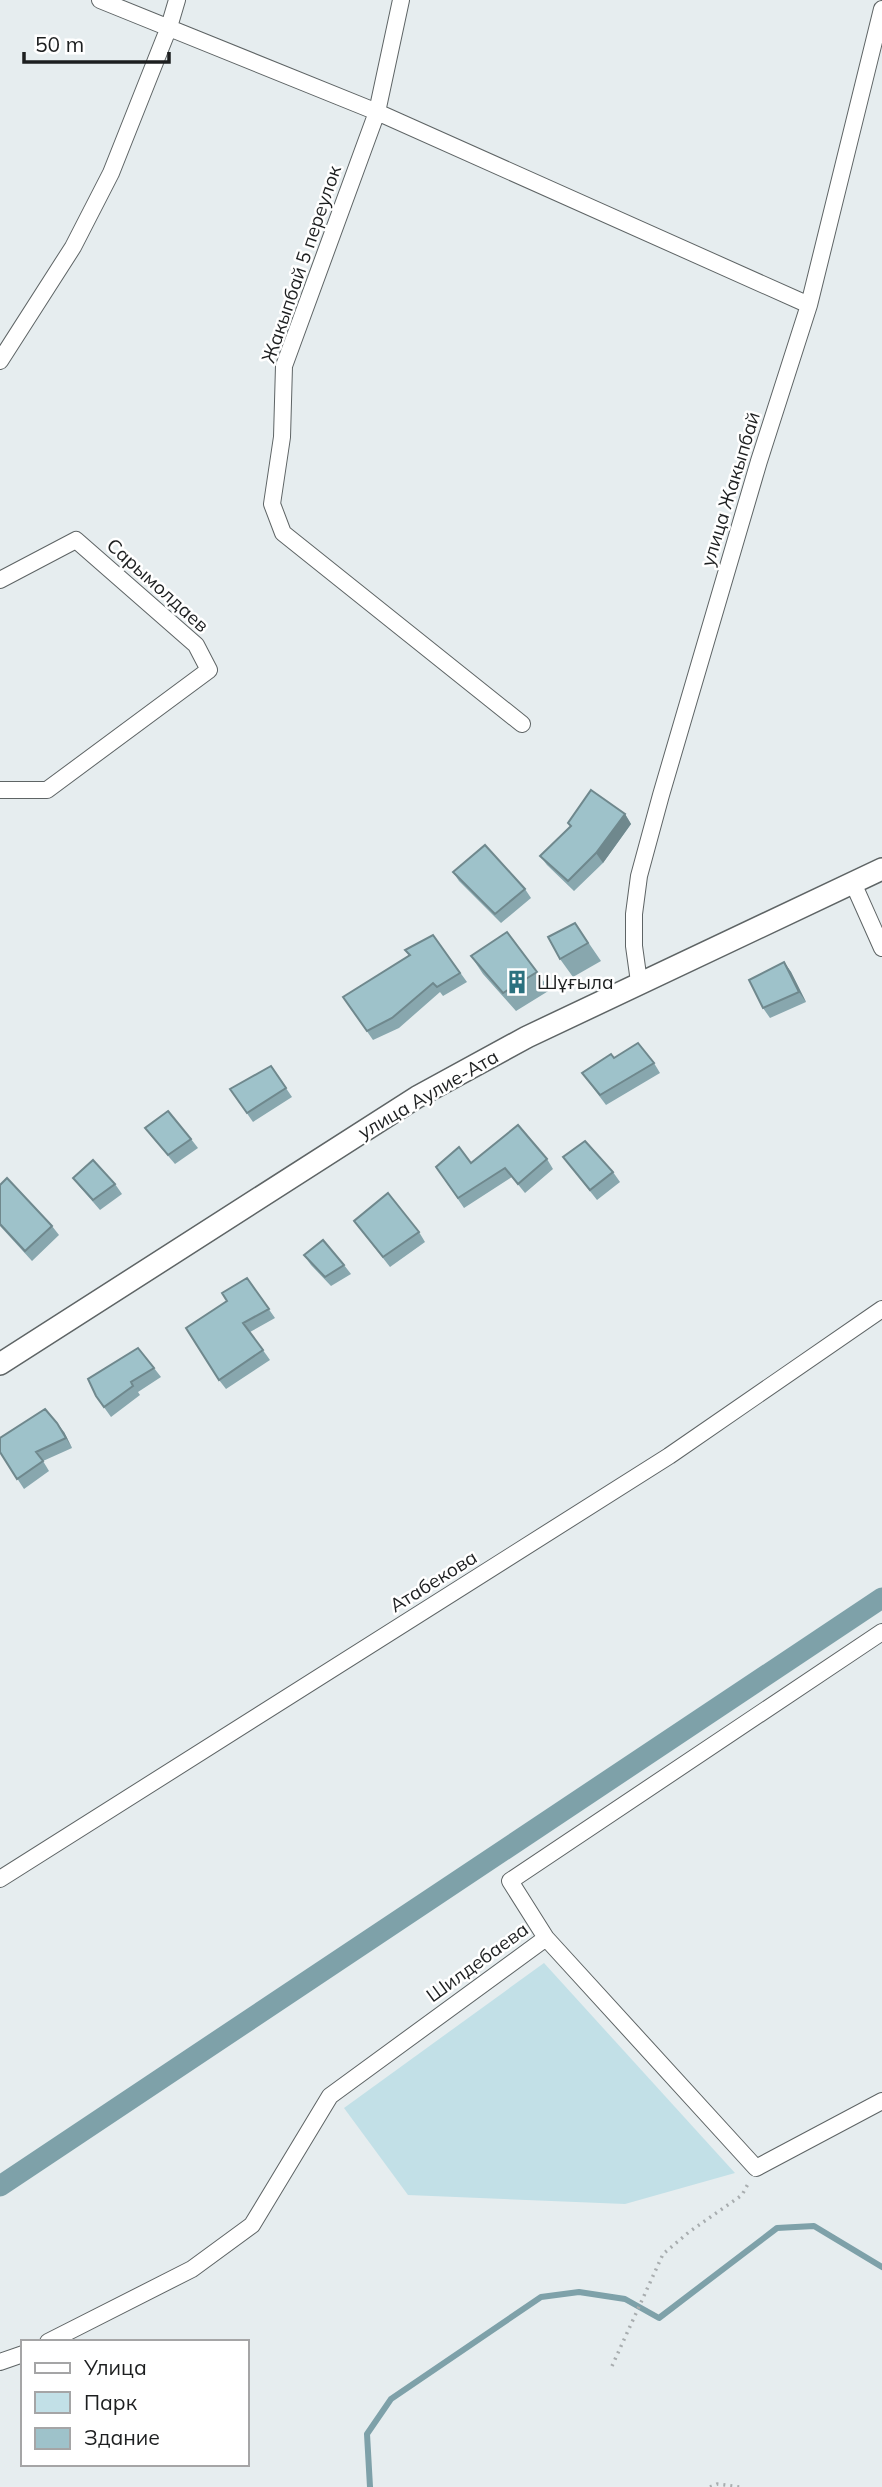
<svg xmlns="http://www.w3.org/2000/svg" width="882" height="2487" font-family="Mulish,sans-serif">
<rect width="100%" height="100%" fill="#e6edef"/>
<path fill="#c2e0e7" d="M 544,1963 L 735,2173 L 625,2204 L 408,2195 L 344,2108 Z"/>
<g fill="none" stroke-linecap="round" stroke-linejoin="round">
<path stroke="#7ea1a9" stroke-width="6" d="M 370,2487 L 367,2434 L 391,2399 L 541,2297 L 579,2292 L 625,2299 L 659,2318 L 777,2228 L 814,2226 L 882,2267"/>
<path stroke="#7ea1a9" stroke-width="21" d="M 0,2186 L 882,1598"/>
<g stroke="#5e6465" stroke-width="18">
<path id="street" d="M 100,0 L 377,112 L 809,305
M 401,0 L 377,112 L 284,366 L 282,437 L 272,504 L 283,533 L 522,724
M 0,361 L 73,247 L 111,173 L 169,27 L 177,0
M 0,580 L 76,540 L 196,645 L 209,670 L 47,790 L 0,790
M 853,883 L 882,948
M 639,982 L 634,946 L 634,914 L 639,876 L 661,795 L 759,461 L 809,305 L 882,9
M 0,1879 L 669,1456 L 882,1309
M 546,1938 L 756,2168 L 882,2101
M 48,2342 L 192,2269 L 252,2225 L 330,2096 L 546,1938 L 510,1881 L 882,1632
M 0,2362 L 23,2354"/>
</g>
<g stroke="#5e6465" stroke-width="24">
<path id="secondary" d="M 0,1364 L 417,1097 L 527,1037 L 882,869"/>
</g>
<path stroke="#a8adaf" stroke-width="3.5" stroke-dasharray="2 5" stroke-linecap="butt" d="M 612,2366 L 663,2254 L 689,2232 L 742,2195 L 749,2182
M 710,2487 L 717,2484 L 740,2487"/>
<use href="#street" stroke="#fff" stroke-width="16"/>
<use href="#secondary" stroke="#fff" stroke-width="21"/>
</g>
<path fill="#88a7ae" d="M 625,814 L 631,824 L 603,863 L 574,891 L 547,865 L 540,856 Z
M 453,872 L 525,889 L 531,898 L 501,923 L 459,881 Z
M 575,923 L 601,961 L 573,977 L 560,959 Z
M 433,935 L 467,982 L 443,996 L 440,992 L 399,1028 L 373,1040 L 343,997 L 409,956 L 405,950 Z
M 471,956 L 537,972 L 550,990 L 516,1011 L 483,974 Z
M 784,962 L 791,972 L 806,1002 L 770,1018 L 763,1008 Z
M 614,1058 L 654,1063 L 660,1073 L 606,1105 L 582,1073 Z
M 271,1066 L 292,1097 L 253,1122 L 230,1089 Z
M 145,1128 L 191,1139 L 198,1148 L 175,1164 L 152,1137 Z
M 563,1157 L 613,1172 L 620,1182 L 597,1200 Z
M 547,1159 L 553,1169 L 525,1193 L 512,1177 L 464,1208 L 436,1167 L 471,1163 Z
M 73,1178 L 115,1184 L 122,1194 L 100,1210 L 80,1187 Z
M 0,1185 L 52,1226 L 59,1235 L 32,1261 L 0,1226 Z
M 354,1221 L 419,1232 L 425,1242 L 390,1267 Z
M 304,1255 L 344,1265 L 351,1274 L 331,1286 L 311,1265 Z
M 247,1278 L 275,1318 L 250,1332 L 270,1360 L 226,1389 L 219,1380 L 227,1301 Z
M 154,1368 L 161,1377 L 138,1392 L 140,1395 L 111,1417 L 96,1396 Z
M 64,1432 L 72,1448 L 43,1461 L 49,1471 L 24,1489 L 0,1452 Z"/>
<path fill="#6f888d" d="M 625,814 L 631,824 L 603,863 L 596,853 Z
M 784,962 L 791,972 L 806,1002 L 799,992 Z
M 57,1423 L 64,1432 L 72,1448 Z"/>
<path fill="#9ec2ca" stroke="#6f888d" stroke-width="2" d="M 591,790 L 625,814 L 596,853 L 568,881 L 540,856 L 571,826 L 568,823 Z
M 485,845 L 525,889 L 495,914 L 453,872 Z
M 575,923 L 588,943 L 560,959 L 548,937 Z
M 507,932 L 537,972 L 503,993 L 471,956 Z
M 433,935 L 460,973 L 437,987 L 433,983 L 392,1018 L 367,1031 L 343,997 L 410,955 L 405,950 Z
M 784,962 L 799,992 L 763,1008 L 749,980 Z
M 638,1043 L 654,1063 L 600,1095 L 582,1073 L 611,1054 L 614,1058 Z
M 271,1066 L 286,1088 L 247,1113 L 230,1089 Z
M 168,1111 L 191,1139 L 168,1155 L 145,1128 Z
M 518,1125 L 547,1159 L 518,1184 L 505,1168 L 458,1198 L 436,1167 L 459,1147 L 471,1163 Z
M 585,1141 L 613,1172 L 590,1190 L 563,1157 Z
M 93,1160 L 115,1184 L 93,1200 L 73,1178 Z
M 7,1178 L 52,1226 L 25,1251 L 0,1224 L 0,1185 Z
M 388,1193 L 419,1232 L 383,1257 L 354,1221 Z
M 323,1240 L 344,1265 L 325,1277 L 304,1255 Z
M 247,1278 L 269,1309 L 243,1323 L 263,1350 L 219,1380 L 186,1328 L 227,1301 L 222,1293 Z
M 138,1348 L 154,1368 L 131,1382 L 133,1386 L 104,1407 L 96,1396 L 88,1379 Z
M 45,1409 L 57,1423 L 66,1438 L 36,1452 L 43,1461 L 17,1479 L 0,1452 L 0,1438 Z"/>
<defs>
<g id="building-bare" transform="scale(1.89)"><path d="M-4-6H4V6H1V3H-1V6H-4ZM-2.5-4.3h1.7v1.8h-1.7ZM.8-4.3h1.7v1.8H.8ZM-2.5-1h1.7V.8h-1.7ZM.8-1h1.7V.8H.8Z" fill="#2b717f" stroke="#fff" stroke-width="2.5" paint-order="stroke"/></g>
</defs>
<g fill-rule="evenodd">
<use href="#building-bare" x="517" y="982"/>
</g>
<g text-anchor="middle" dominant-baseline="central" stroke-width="5" stroke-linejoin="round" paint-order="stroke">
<g font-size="19" fill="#1d1f20" stroke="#fff">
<text transform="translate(301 264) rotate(-71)">Жакыпбай 5 переулок</text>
<text transform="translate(730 489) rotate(-73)">улица Жакыпбай</text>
<text transform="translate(158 585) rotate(42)">Сарымолдаев</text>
<text transform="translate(428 1094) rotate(-30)">улица Аулие-Ата</text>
<text transform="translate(433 1581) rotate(-32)">Атабекова</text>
<text transform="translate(477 1962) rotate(-36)">Шилдебаева</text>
</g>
<g font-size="19" fill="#1d1f20" stroke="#fff" text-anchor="start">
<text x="537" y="982">Шұғыла</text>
</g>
</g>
<rect x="21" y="2340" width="228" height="126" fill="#ffffff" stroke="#a5a5a6" stroke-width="2"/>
<rect x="35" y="2363" width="35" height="10" fill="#ffffff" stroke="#a5a5a6" stroke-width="2"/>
<text x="84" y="2375" font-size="21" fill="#1d1f20">Улица</text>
<rect x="35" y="2392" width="35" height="21" fill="#c2e0e7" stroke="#a5a5a6" stroke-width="2"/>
<text x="84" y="2410" font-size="21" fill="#1d1f20">Парк</text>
<rect x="35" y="2428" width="35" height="21" fill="#9ec2ca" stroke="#a5a5a6" stroke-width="2"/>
<text x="84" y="2445" font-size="21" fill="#1d1f20">Здание</text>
<path d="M24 52v10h145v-10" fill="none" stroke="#1d1f20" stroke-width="3.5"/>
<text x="35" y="52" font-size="21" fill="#1d1f20" stroke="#ffffff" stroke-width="5" paint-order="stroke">50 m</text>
</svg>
